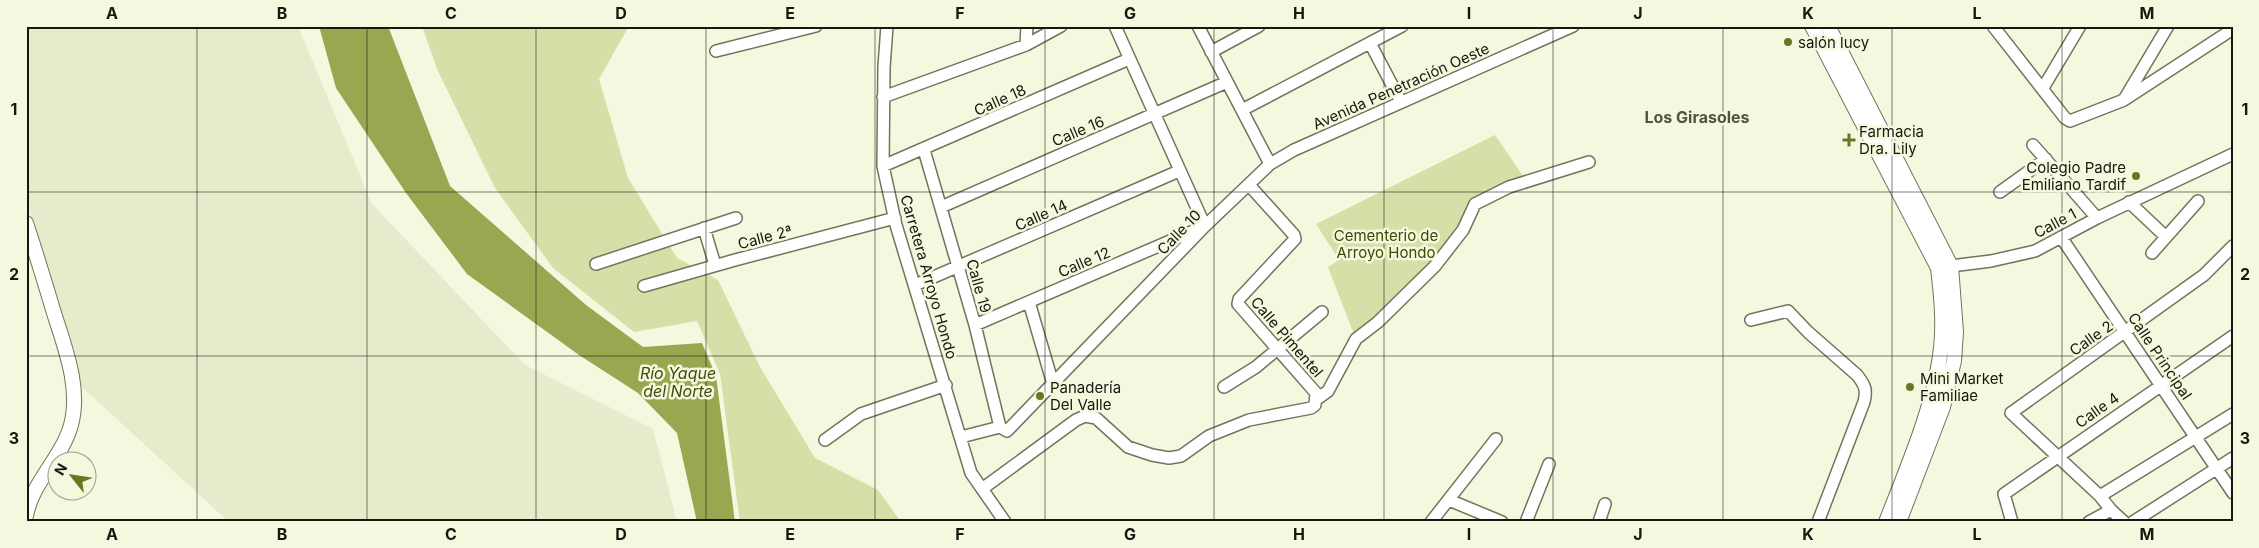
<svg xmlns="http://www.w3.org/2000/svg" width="2259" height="548" font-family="Inter,sans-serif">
<rect width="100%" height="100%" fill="#f3f8de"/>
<path fill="#e6eccb" d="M 26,26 L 298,26 L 372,204 L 525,365 L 653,429 L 677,522 L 229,522 L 82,387 L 26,197 Z"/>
<path fill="#d5e0a8" d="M 422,26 L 629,26 L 599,79 L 628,178 L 677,258 L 718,280 L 760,367 L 815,458 L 878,490 L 901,522 L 740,522 L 720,374 L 697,321 L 634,332 L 553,268 L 495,188 L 437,69 Z
M 1495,135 L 1525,179 L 1475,201 L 1464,222 L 1436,261 L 1355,337 L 1328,267 L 1339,260 L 1316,224 Z"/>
<path fill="#9aa650" d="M 319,26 L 388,26 L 450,186 L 586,305 L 643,347 L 702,343 L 716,376 L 735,522 L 697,522 L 677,433 L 638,393 L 579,355 L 467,274 L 406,193 L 336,88 Z"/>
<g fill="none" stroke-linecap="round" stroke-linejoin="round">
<g stroke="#71755e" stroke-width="14">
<path id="minor" d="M 887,26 L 884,67 L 883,166 L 896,225 L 971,473 L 1005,522
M 1198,26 L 1270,164
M 1993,26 L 2065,118 L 2070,121 L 2124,100 L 2233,29
M 1370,43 L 1401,102
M 1026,45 L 1027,26
M 716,51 L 816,26
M 1211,52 L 1259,26
M 2043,88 L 2080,26
M 883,97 L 1026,45 L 1061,26
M 2125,98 L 2168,26
M 1242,110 L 1402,26
M 2033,145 L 2097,218
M 924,150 L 975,325 L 1000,427 L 1007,431 L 1205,226 L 1270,164 L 1294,150 L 1573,26
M 883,166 L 1129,59
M 2000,192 L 2046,159
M 2129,202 L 2166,237
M 941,207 L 1227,82
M 704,228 L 715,265
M 2061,237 L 2233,493
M 2152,253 L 2198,201
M 596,264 L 736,218
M 1943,267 L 1991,261 L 2035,251 L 2097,218 L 2233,154
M 915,285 L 1179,171
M 644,286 L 735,260 L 895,218
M 1029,302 L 1053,384
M 1751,320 L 1788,311 L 1808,332 L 1857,375 C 1865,385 1867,390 1864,402 L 1818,522
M 975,325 L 1205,226 L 1115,26
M 1224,387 L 1256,367 L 1322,312
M 1317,399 L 1328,391 L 1356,339 L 1378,322 L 1435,266 L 1463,230 L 1475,204 L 1509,187 L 1589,162
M 961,437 L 1000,427
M 825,440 L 861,414 L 946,385
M 982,489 L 1076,420 L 1085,416 L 1096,418 L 1128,447 L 1152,455 L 1169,458 L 1181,456 L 1209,436 L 1249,420 L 1311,408 L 1315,405 L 1316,393 L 1238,304 L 1239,299 L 1295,239 L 1294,235 L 1249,185
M 2100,496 L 2233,414
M 1449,500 L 1502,522
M 1431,522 L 1496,439
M 1526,522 L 1549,464
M 1599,522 L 1605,504
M 2012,522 L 2004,494 L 2233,336
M 2089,522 L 2111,510
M 2124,522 L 2111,510 L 2100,496 L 2011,413 L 2204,275 L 2233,246
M 2133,522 L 2233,458"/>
</g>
<g stroke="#71755e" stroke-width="16">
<path id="major" d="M 1812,26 L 1938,268 C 1941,294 1944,321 1941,348 C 1935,404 1907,468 1886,522
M 1828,26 L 1951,266 L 1956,332 L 1954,361 L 1943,407 L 1899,522
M 26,223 C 36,253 45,283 54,313 C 65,348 81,388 71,425 C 62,458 32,482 26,516"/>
</g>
<use href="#minor" stroke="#fff" stroke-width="11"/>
<use href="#major" stroke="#fff" stroke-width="14"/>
</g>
<path fill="none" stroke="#16180f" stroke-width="1" stroke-opacity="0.55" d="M 197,26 L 197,522M 367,26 L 367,522M 536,26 L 536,522M 706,26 L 706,522M 875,26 L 875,522M 1045,26 L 1045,522M 1214,26 L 1214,522M 1384,26 L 1384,522M 1553,26 L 1553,522M 1723,26 L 1723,522M 1892,26 L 1892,522M 2062,26 L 2062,522M 26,192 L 2233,192M 26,356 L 2233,356"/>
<g fill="#6c7621" stroke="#f3f8de" stroke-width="2">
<circle cx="1788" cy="42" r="5"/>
<path d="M1846.5 132.5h5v5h5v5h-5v5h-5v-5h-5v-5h5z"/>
<circle cx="2136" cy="176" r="5"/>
<circle cx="1910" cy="387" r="5"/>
<circle cx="1040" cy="396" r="5"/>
</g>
<g text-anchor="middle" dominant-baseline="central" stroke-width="5" stroke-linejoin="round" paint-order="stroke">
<g font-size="15" fill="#16180f" stroke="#f3f8de" text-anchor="start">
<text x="1798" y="42">salón lucy</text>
<text x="1859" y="131">Farmacia<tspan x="1859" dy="17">Dra. Lily</tspan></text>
<text x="2126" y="167" text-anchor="end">Colegio Padre<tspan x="2126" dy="17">Emiliano Tardif</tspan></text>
<text x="1920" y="378">Mini Market<tspan x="1920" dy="17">Familiae</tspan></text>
<text x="1050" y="387">Panadería<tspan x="1050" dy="17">Del Valle</tspan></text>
</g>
<g font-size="15" fill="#16180f" stroke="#f3f8de">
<text transform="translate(1401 86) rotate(-24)">Avenida Penetración Oeste</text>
<text transform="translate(1000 100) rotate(-24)">Calle 18</text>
<text transform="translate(1078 131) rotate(-23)">Calle 16</text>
<text transform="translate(1041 215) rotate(-24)">Calle 14</text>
<text transform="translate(2055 223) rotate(-28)">Calle 1</text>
<text transform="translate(1179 232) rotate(-46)">Calle 10</text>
<text transform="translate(765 237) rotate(-15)">Calle 2ª</text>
<text transform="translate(1084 262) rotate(-23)">Calle 12</text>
<text transform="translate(929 277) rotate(74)">Carretera Arroyo Hondo</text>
<text transform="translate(979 286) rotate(74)">Calle 19</text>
<text transform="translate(1287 337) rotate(49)">Calle Pimentel</text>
<text transform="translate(2091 338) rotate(-35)">Calle 2</text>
<text transform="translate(2160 356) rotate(56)">Calle Principal</text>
<text transform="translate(2097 410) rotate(-35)">Calle 4</text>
</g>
<g font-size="15" fill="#414804" stroke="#f3f8de">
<text x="1386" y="235">Cementerio de<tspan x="1386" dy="17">Arroyo Hondo</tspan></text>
</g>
<g font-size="16" font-weight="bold" fill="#51543f" stroke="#f3f8de">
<text x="1697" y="117">Los Girasoles</text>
</g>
<g font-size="16" font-style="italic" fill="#434b08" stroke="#f3f8de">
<text x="678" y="373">Río Yaque<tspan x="678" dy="18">del Norte</tspan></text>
</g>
</g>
<rect width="2259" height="548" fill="none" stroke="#f3f8de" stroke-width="55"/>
<g transform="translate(72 476) rotate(300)"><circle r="24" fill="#f3f8de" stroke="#9b9e8b"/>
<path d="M0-4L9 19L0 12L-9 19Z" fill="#6c7621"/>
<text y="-8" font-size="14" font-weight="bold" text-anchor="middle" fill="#16180f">N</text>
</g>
<rect x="28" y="28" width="2204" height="492" fill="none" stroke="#16180f" stroke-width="2"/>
<g font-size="16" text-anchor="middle" font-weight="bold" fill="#16180f">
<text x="112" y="19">A</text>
<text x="282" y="19">B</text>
<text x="451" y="19">C</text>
<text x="621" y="19">D</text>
<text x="790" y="19">E</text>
<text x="960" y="19">F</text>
<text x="1130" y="19">G</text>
<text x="1299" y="19">H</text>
<text x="1469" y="19">I</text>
<text x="1638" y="19">J</text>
<text x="1808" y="19">K</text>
<text x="1977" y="19">L</text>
<text x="2147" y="19">M</text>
<text x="14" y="115">1</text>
<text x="2245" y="115">1</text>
<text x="14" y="280">2</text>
<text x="2245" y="280">2</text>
<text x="14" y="444">3</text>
<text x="2245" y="444">3</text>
<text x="112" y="540">A</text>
<text x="282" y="540">B</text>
<text x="451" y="540">C</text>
<text x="621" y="540">D</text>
<text x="790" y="540">E</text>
<text x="960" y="540">F</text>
<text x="1130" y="540">G</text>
<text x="1299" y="540">H</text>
<text x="1469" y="540">I</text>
<text x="1638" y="540">J</text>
<text x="1808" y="540">K</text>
<text x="1977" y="540">L</text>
<text x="2147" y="540">M</text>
</g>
</svg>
